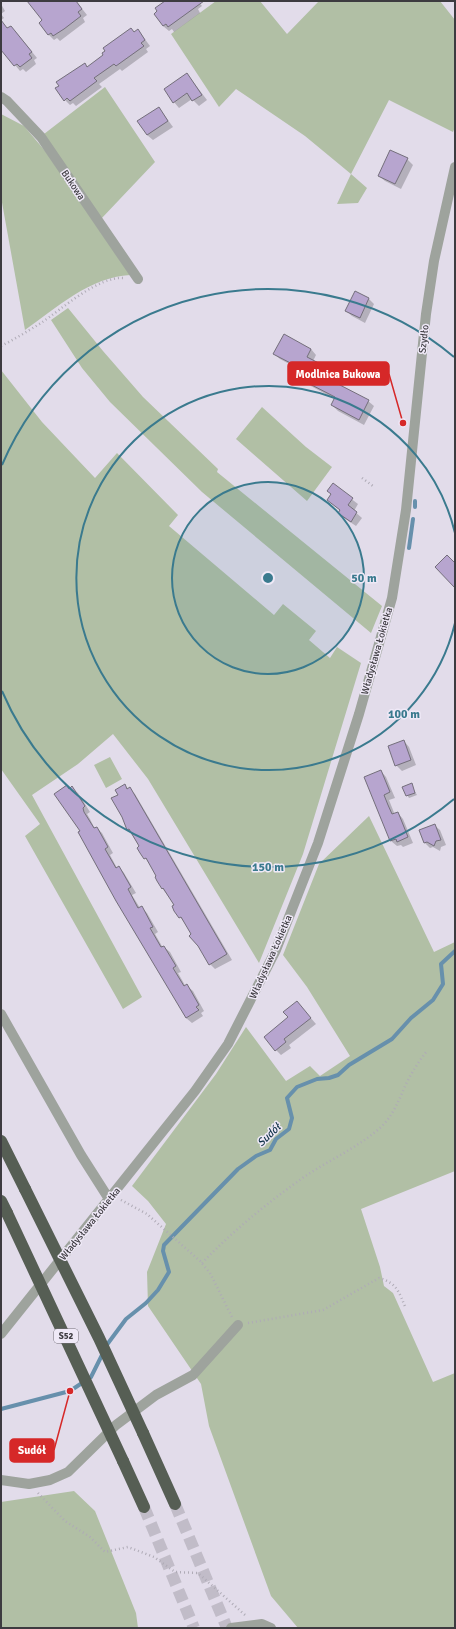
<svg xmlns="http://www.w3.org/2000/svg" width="456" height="1629" font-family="Signika,sans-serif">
<rect width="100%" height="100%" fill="#e2dcea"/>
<path fill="#b1bfa5" d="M 216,1 L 260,1 L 287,34 L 319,1 L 440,1 L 455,20 L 455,127 L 453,132 L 389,100 L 351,174 L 367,188 L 358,203 L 337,204 L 351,174 L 305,136 L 236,89 L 219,107 L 171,34 Z
M 105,87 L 155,162 L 101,219 L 44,134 Z
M 1,114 L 24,126 L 46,152 L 130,275 C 90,277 56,308 25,330 L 1,197 Z
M 68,308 L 103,351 L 143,397 L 218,469 L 217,472 L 382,606 L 371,633 L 202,492 L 110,402 L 82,368 L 51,320 Z
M 1,370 L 42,422 L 95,478 L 117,453 L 178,515 L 169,526 L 274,615 L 283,604 L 316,631 L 309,640 L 330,658 L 337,647 L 361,663 L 303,854 L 259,963 L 148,779 L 113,734 L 78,764 L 32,795 L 142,997 L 123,1009 L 25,836 L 40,824 L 1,769 Z
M 262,407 L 306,447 L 332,467 L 307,501 L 236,439 Z
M 110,757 L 122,779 L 106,788 L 94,765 Z
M 369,816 L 434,952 L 455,942 L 455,1171 L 361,1209 L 380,1267 L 384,1286 L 393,1293 L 433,1382 L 455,1373 L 455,1628 L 298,1628 L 271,1596 L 209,1426 L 201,1384 L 148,1306 L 147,1272 L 166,1224 L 148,1201 L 132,1186 L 216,1074 L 246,1027 L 286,1081 L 310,1066 L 320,1076 L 350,1056 L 307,987 L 283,955 L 319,864 Z
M 74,1491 L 95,1511 L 136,1613 L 138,1628 L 1,1628 L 1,1502 Z"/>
<path fill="#0003" d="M 40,1 L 76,1 L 87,15 L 83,18 L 85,22 L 60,41 L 57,38 L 54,40 L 49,35 Z
M 167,1 L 198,1 L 202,6 L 198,9 L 200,13 L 174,32 L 172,29 L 169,31 L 163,26 Z
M 1,4 L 5,11 L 1,14 L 4,18 L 1,20 Z
M 138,30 L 150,46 L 146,49 L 148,52 L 122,71 L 120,69 L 99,84 L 102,87 L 76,106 L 73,103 L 70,105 L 65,100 L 84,64 L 88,68 L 105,56 L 107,51 Z
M 16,32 L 37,58 L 34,60 L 36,64 L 26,72 L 23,69 L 20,71 L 1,48 L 1,34 Z
M 187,74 L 207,100 L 199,106 L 192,99 L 179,108 L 174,102 Z
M 159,108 L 173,127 L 153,140 L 147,135 Z
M 407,159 L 413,165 L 401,189 L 385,181 L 379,176 Z
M 356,292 L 369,299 L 374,304 L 365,323 L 352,316 L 346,311 Z
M 311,349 L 316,355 L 313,361 L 340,375 L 345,381 L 342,387 L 368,401 L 374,406 L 364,425 L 338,411 L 332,405 L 335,399 L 309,385 L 303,380 L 306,373 L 280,359 L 274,354 Z
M 333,485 L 358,504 L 354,511 L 362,518 L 356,526 L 344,518 L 339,513 L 340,510 L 328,500 L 332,494 Z
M 404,741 L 409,747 L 416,765 L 402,771 L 396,765 Z
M 381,771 L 386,777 L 395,798 L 389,800 L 395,815 L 398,813 L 403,819 L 413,843 L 403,847 L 401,845 L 397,846 L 391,841 L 365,778 Z
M 124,785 L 135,794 L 232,960 L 215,969 L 210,964 L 185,923 L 180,917 L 175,905 L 162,888 L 158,876 L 141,852 L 140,847 L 128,829 L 119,795 Z
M 411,785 L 417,795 L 409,798 L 403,788 Z
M 66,786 L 70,790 L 72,788 L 78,793 L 90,812 L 87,814 L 90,819 L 95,829 L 97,828 L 102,833 L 113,853 L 110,855 L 117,868 L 119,867 L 124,873 L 136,893 L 132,895 L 140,908 L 141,907 L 147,913 L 158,932 L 155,934 L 163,948 L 164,947 L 170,952 L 181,972 L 178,973 L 186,987 L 187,986 L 193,991 L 204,1011 L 201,1013 L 203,1016 L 192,1023 L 186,1018 L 81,831 Z
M 434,825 L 440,830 L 446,845 L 441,847 L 440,851 L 433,847 L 430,848 L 425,843 L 420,830 Z
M 297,1002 L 316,1024 L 289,1045 L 291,1048 L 281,1055 L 276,1050 Z"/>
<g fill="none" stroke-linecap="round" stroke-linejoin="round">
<path stroke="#6790ac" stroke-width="4" d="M 415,501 L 415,507
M 409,548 L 413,519
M 106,1346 L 126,1319 L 146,1303 L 158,1290 L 169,1272 L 163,1251 L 164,1245 L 238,1169 L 256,1156 L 270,1150 L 276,1139 L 289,1129 L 292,1118 L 287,1098 L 297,1087 L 317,1079 L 329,1078 L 338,1075 L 349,1065 L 392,1039 L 411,1018 L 433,1000 L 443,984 L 441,964 L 455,951
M 1,1409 L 70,1391 L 91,1377 L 103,1353"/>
</g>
<path fill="#b7a5cf" stroke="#746f7b" d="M 27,1 L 76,1 L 82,9 L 78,12 L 81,16 L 64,29 L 53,36 L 51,33 L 48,35 L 39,23 L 42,20 Z
M 165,1 L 204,1 L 168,27 L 166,24 L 163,26 L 154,14 L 157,11 L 155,8 Z
M 1,20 L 7,28 L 11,26 L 32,52 L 29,54 L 32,58 L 20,67 L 17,64 L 14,66 L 1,50 Z
M 131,28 L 134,32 L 138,29 L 145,40 L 141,43 L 144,46 L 116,66 L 114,64 L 94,78 L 97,81 L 70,101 L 67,98 L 64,101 L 55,88 L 59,86 L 56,82 L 85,63 L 87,67 L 103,55 L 102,53 L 105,51 L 103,48 Z
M 187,73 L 202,95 L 192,101 L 187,93 L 173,103 L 164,89 Z
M 159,107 L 168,121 L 147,135 L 137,121 Z
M 390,150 L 408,158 L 395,184 L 378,176 Z
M 355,291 L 369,298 L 360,318 L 345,311 Z
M 284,334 L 311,349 L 307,357 L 340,374 L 336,383 L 369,400 L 359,420 L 331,405 L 335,397 L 302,380 L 306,371 L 273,354 Z
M 333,483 L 353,498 L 348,505 L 357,512 L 351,522 L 338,513 L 340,510 L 327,500 L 331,494 L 327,491 Z
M 447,555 L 455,563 L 455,588 L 435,567 Z
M 404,740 L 411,760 L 395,766 L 388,746 Z
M 381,770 L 390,792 L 384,795 L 388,805 L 392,814 L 398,812 L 408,837 L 397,842 L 396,839 L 390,841 L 364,777 Z
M 412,783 L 415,793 L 406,796 L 402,787 Z
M 125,784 L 127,789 L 130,787 L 227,954 L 209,965 L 198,946 L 189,936 L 191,934 L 181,917 L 179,918 L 174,911 L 172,906 L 174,905 L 163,888 L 162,889 L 157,881 L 155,877 L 156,876 L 146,858 L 144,859 L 140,853 L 137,848 L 139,846 L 129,829 L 127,830 L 122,817 L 111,798 L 118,795 L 115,790 Z
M 67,785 L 69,789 L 72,786 L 85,806 L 83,808 L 84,812 L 94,828 L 97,827 L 108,847 L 105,849 L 116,868 L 119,866 L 131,887 L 128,889 L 138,908 L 142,906 L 153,927 L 150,928 L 161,947 L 164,946 L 176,966 L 173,968 L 184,986 L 187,984 L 199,1005 L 196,1007 L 199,1010 L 186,1018 L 116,901 L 78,832 L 80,831 L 54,794 Z
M 435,824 L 441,840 L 436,841 L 434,846 L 427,842 L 424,843 L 419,830 Z
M 297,1001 L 311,1018 L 284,1039 L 286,1042 L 275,1051 L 264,1037 L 288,1017 L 283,1012 Z"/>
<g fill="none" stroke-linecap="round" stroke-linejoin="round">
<path stroke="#c1bcc8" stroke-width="12" stroke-dasharray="12 6" stroke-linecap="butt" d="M 175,1504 L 227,1628
M 144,1507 L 194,1628"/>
<path stroke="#afabb6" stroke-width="2.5" stroke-dasharray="1 3" stroke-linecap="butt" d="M 1,346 C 15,339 28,331 41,323 C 62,309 98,276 124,278
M 362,478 L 373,486
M 121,1200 L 147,1214 L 200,1261 L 210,1273 L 232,1317
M 202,1263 C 233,1231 267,1203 304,1177 C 329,1160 357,1148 380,1128 C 393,1116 399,1100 406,1084 C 412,1072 419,1061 427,1051
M 248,1323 L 323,1310 L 379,1278 C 397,1283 399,1292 406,1309
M 38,1493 L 65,1521 L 90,1537 L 105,1552 L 128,1547 L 154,1557 L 175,1572 L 198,1573 L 245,1615"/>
<path stroke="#9ea39d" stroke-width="10" d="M 1,97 L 7,101 L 41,137 L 138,279
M 1,1014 L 81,1155 L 109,1199
M 1,1334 L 195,1091 L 228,1044 L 276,950 L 318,843 L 359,714 L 392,598 L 406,510 L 426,314 L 434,261 L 455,167
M 1,1480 L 29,1484 L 50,1480 L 68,1472 L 116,1425 L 156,1395 L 193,1375 L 238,1325
M 231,1628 L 262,1624 L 271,1628"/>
<path stroke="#565e54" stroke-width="12" d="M 1,1141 L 25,1189
M 1,1201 L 7,1213
M 143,1433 L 175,1504
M 123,1461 L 144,1507"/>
<path stroke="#565e54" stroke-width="12" d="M 25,1189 L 99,1338 L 143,1433
M 7,1213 L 123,1461"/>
</g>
<circle cx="268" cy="578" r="96" fill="#3a7a8e" fill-opacity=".12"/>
<g fill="none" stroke="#3a7a8e" stroke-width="2">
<circle cx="268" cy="578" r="96"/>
<path d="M455 623A192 192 0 1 1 455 533"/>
<path d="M454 799A289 289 0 0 1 2 691M2 465A289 289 0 0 1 454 357"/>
</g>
<g text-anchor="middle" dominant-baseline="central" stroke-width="3" stroke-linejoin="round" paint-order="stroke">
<rect fill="#efe9f7" stroke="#726f77" stroke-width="1" x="54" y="1329" width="24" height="14" rx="3"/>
<g font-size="9" font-weight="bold" fill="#3d3b40">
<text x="66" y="1336">S52</text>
</g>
<g font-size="10" fill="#3d3b40" stroke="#efe9f7">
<text transform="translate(73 185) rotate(56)">Bukowa</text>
<text transform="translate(424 339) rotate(-84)">Szydło</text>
<text transform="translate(377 651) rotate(-74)">Władysława Łokietka</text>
<text transform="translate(271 957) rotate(-66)">Władysława Łokietka</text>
<text transform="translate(90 1224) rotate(-51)">Władysława Łokietka</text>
</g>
<g font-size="11" font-style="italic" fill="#0d3045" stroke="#efe9f7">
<text transform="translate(269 1135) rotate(-44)">Sudół</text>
</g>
</g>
<circle cx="268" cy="578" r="6" fill="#3a7a8e" stroke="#efe9f7" stroke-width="2"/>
<g font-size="12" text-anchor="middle" font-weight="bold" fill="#3a7a8e" stroke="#efe9f7" stroke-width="3" stroke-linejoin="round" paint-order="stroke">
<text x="364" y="582">50 m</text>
<text x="404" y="718">100 m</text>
<text x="268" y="871">150 m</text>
</g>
<path fill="none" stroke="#d62828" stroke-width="1.5" d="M403 423L389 374M70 1391L54 1450"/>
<g fill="#d62828" stroke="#efe9f7" stroke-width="1.5">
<circle cx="403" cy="423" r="4"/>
<circle cx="70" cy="1391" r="4"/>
</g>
<g fill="#d62828" stroke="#d62828" stroke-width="1.5">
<rect x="288" y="362" width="101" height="23" rx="4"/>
<rect x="10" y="1439" width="44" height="23" rx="4"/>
</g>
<g font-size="11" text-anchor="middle" font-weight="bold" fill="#fff">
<text x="338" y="378">Modlnica Bukowa</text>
<text x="32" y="1454">Sudół</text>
</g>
<rect width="456" height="1629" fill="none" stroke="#3d3b40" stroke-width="4"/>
</svg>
